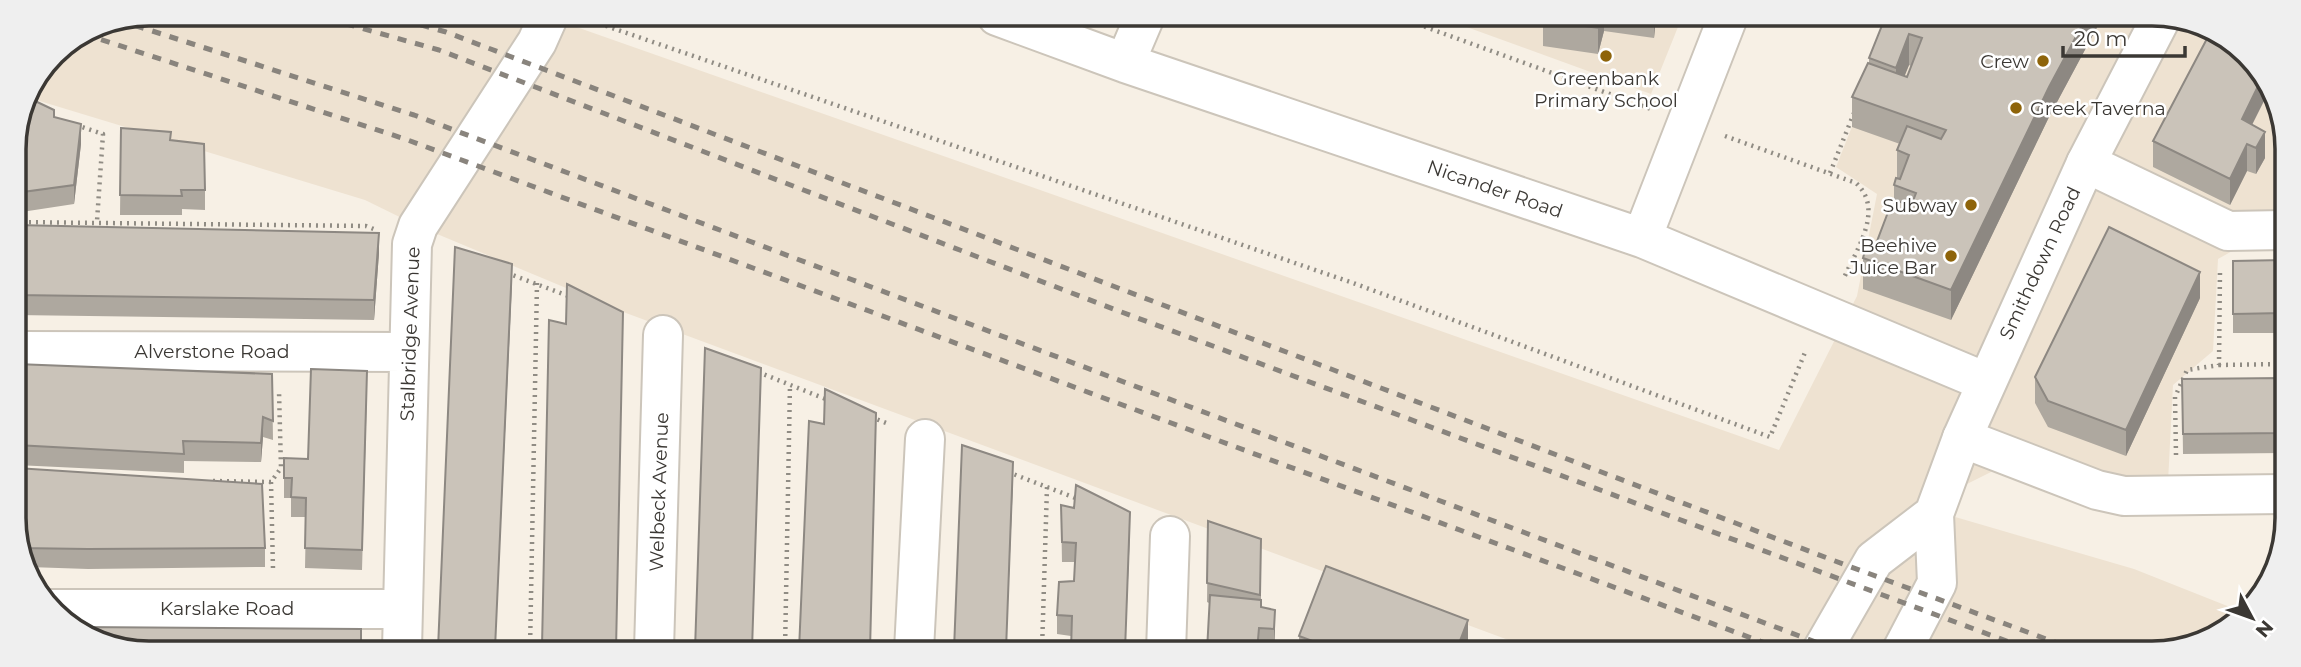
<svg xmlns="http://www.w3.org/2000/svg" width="2301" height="667" font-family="Montserrat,sans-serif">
<rect width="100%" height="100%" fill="#f7f0e5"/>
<path fill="#eee2d1" d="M 149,14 L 548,17 L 1779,450 L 1857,296 L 1877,194 L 1836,167 L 1895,18 L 2186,19 L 2253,60 L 2284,123 L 2284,222 L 2218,259 L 2213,351 L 2173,385 L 2168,482 L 2119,479 L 2041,447 L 1921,507 L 2134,569 L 2245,613 L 2241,620 L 2160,653 L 1538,651 L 626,313 L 418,226 L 365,200 L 33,99 L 54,53 L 98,24 Z
M 1439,17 L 1682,17 L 1651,94 Z"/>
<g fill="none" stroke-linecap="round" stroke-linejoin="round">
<g stroke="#ccc5ba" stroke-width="42">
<path id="minor" d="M 997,16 L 1125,63 L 1642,238 L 1986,382
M 1125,63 L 1145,16
M 2086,163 L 2228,231 L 2284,230
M 1642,238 L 1728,17
M 15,351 L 408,352
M 1962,438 L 2097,490 L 2124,496 L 2283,494
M 51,609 L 403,609
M 402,649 L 412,244 L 418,226 L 537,42 L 549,15
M 654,650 L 663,335
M 914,650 L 925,439
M 1166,651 L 1170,536"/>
</g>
<g stroke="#ccc5ba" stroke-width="42">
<path id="highway" d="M 1821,652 L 1874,560 L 1934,514
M 1901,652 L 1937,583 L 1934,514 L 1962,438 L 2086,163 L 2161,18"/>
</g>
<path stroke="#908c84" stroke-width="4.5" stroke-dasharray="2 5" stroke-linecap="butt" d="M 1398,17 L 1651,109
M 586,19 L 1353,283 L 1770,437 L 1806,350
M 76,125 L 103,134 L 97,221
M 1725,136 L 1856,183 C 1885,210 1856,250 1843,280
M 1830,173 L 1854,113
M 15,222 L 366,226 L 376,230
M 507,273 L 571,297
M 2219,365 L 2283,364
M 758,372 L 828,400
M 871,417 L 889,424
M 2176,455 L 2175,397 L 2187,370 L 2219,365 L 2220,270
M 1008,472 L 1078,499
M 213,481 L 271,482 L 281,468 L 279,391
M 271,482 L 273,569
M 530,649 L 537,283
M 785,650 L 790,385
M 1042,650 L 1047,487"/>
<use href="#minor" stroke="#fff" stroke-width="38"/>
<use href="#highway" stroke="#fff" stroke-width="38"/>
<path stroke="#89847d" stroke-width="5" stroke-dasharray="9 9" stroke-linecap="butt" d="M 311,14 L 439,50 L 1116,310 L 2036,652
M 386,15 L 446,32 L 1843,564 L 2084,653
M 118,20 L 414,115 L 1842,652
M 84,34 L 405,139 L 1789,652"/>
</g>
<path fill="#aea89f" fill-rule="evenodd" d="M 1510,17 L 1656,17 L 1654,38 L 1604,31 L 1598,54 L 1543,46 L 1543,26 Z
M 1885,18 L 2102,18 L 2049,117 L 1951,320 L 1863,289 L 1863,258 L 1874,249 L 1894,200 L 1894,185 L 1897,178 L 1897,150 L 1900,144 L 1852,127 L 1852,97 L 1869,63 L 1869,58 ZM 1909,65 L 1911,66 L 1907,77 L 1904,76 Z
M 54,117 L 81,144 L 74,204 L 15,213 L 14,141 Z
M 2252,125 L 2265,158 L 2256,174 L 2247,171 L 2230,205 L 2153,167 L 2153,141 Z
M 121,128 L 171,140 L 205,190 L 205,210 L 182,209 L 182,215 L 120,215 Z
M 15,225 L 379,253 L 374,320 L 15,315 Z
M 2284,260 L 2284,333 L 2233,333 L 2233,261 Z
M 2200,298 L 2126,456 L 2048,427 L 2035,403 L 2035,377 Z
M 549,320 L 617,650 L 542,649 Z
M 16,364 L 272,374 L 273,440 L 263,437 L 261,462 L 184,461 L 184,473 L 16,465 Z
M 2283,378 L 2283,453 L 2183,454 L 2182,379 Z
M 367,391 L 362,570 L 305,568 L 306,517 L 291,517 L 291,498 L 284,498 L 284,458 L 308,459 Z
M 1061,505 L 1130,532 L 1071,636 L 1057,634 L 1057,615 L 1074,581 L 1075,562 L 1062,562 Z
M 1208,521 L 1261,539 L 1261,607 L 1275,630 L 1274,649 L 1259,647 L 1209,603 L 1207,602 Z
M 17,544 L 265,548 L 265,567 L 88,569 L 29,567 Z
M 1299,636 L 1468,647 L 1466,651 L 1299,651 Z"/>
<path fill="#8d8882" d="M 1601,17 L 1604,17 L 1604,31 L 1598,54 L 1598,28 Z
M 1654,17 L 1656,17 L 1654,38 Z
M 2086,18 L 2102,18 L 2049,117 L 1951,320 L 1951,290 L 2049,87 Z
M 1909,34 L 1909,65 L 1896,98 L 1896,68 Z
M 2262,78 L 2269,91 L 2242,145 L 2242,119 Z
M 81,124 L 81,144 L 74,204 L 74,185 Z
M 2265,132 L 2265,158 L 2256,174 L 2256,148 Z
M 2247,144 L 2247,171 L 2230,205 L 2230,179 Z
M 379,233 L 379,253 L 374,320 L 374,300 Z
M 512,264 L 512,283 L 495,649 Z
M 2200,272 L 2200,298 L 2126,456 L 2126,430 Z
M 263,417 L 263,437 L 261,462 L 261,443 Z
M 1013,462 L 1013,482 L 1006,650 Z
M 1130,512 L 1130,532 L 1125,651 Z
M 1275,610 L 1275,630 L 1274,649 L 1274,629 Z
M 1468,620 L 1468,647 L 1466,651 L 1456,651 Z"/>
<path fill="#cac3b9" stroke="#8d8882" stroke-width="2" d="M 1543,17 L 1601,17 L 1598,28 L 1543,20 Z
M 1885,18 L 2086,18 L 2049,87 L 1951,290 L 1863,258 L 1866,247 L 1874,249 L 1893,199 L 1911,206 L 1916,193 L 1894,185 L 1896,178 L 1900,179 L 1909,155 L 1897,150 L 1907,126 L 1941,139 L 1946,130 L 1852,97 L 1868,63 L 1907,77 L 1922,38 L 1909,34 L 1896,68 L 1869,58 Z
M 2210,33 L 2253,60 L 2262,78 L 2242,119 L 2265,132 L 2256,148 L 2247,144 L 2230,179 L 2153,141 Z
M 33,100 L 54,110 L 54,117 L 81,124 L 74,185 L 15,193 L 14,141 Z
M 121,128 L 171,132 L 170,140 L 204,144 L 205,190 L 181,190 L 182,196 L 120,195 Z
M 15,225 L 379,233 L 374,300 L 15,295 Z
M 2109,227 L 2200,272 L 2126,430 L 2048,401 L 2035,377 Z
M 455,247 L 512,264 L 495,649 L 438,649 Z
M 2284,260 L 2284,313 L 2233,314 L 2233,261 Z
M 567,284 L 623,312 L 616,650 L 559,649 L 559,647 L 542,646 L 549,320 L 566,324 Z
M 705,348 L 761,368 L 752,650 L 695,650 Z
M 16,364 L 272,374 L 273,421 L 263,417 L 261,443 L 183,441 L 184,454 L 16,445 Z
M 311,369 L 367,371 L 362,550 L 305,548 L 306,498 L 291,497 L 292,478 L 284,478 L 284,458 L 308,459 Z
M 2283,378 L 2283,433 L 2183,434 L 2182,379 Z
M 825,389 L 876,413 L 870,650 L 799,650 L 809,421 L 824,424 Z
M 962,445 L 1013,462 L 1006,650 L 954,650 Z
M 16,468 L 262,484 L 265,548 L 88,549 L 19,548 L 17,544 Z
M 1076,485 L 1130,512 L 1125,651 L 1071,650 L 1072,616 L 1057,615 L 1059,582 L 1074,581 L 1076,543 L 1062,542 L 1061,505 L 1074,508 Z
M 1208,521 L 1261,539 L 1260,595 L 1207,583 Z
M 1326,566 L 1468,620 L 1456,651 L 1339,651 L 1299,636 Z
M 1210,595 L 1261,600 L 1261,607 L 1275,610 L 1274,629 L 1259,628 L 1257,651 L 1207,651 Z
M 78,627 L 361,629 L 361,649 L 115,648 Z"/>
<g fill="#8e640a" stroke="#fff" stroke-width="2.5">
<circle cx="1606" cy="56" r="7"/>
<circle cx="2043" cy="61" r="7"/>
<circle cx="2016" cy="108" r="7"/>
<circle cx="1971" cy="205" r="7"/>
<circle cx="1951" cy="256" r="7"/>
</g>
<g text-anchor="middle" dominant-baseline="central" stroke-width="5" stroke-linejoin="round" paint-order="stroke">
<g font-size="19" fill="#3b3834" stroke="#fff" text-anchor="end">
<text x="2029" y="61">Crew</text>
<text x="1606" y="78" text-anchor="middle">Greenbank<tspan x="1606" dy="22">Primary School</tspan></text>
<text x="2030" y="108" text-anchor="start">Greek Taverna</text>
<text x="1957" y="205">Subway</text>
<text x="1937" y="245">Beehive<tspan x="1937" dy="22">Juice Bar</tspan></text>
</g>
<g font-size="19" fill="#3b3834" stroke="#fff">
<text transform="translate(1495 189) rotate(19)">Nicander Road</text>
<text transform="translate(2040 263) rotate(-65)">Smithdown Road</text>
<text transform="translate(410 334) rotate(-88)">Stalbridge Avenue</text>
<text x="212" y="351">Alverstone Road</text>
<text transform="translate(659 492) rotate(-88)">Welbeck Avenue</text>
<text x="227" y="608">Karslake Road</text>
</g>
</g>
<path d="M0 0H2301V667H0ZM149 26H2152A123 123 0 0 1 2275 149V518A123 123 0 0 1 2152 641H149A123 123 0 0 1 26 518V149A123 123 0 0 1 149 26Z" fill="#efefef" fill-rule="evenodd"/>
<path fill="none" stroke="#3b3834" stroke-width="3.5" d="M149 26H2152A123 123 0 0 1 2275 149V518A123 123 0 0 1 2152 641H149A123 123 0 0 1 26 518V149A123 123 0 0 1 149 26Z"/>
<g transform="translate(2252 618) rotate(131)" stroke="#ffffff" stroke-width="5" paint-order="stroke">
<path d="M0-5L12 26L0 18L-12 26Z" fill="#3b3834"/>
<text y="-10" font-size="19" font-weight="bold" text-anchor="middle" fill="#3b3834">N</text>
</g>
<path d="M2063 46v10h122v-10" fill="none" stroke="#3b3834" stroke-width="3.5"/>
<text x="2074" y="46" font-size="21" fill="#3b3834" stroke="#ffffff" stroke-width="5" paint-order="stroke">20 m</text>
</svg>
